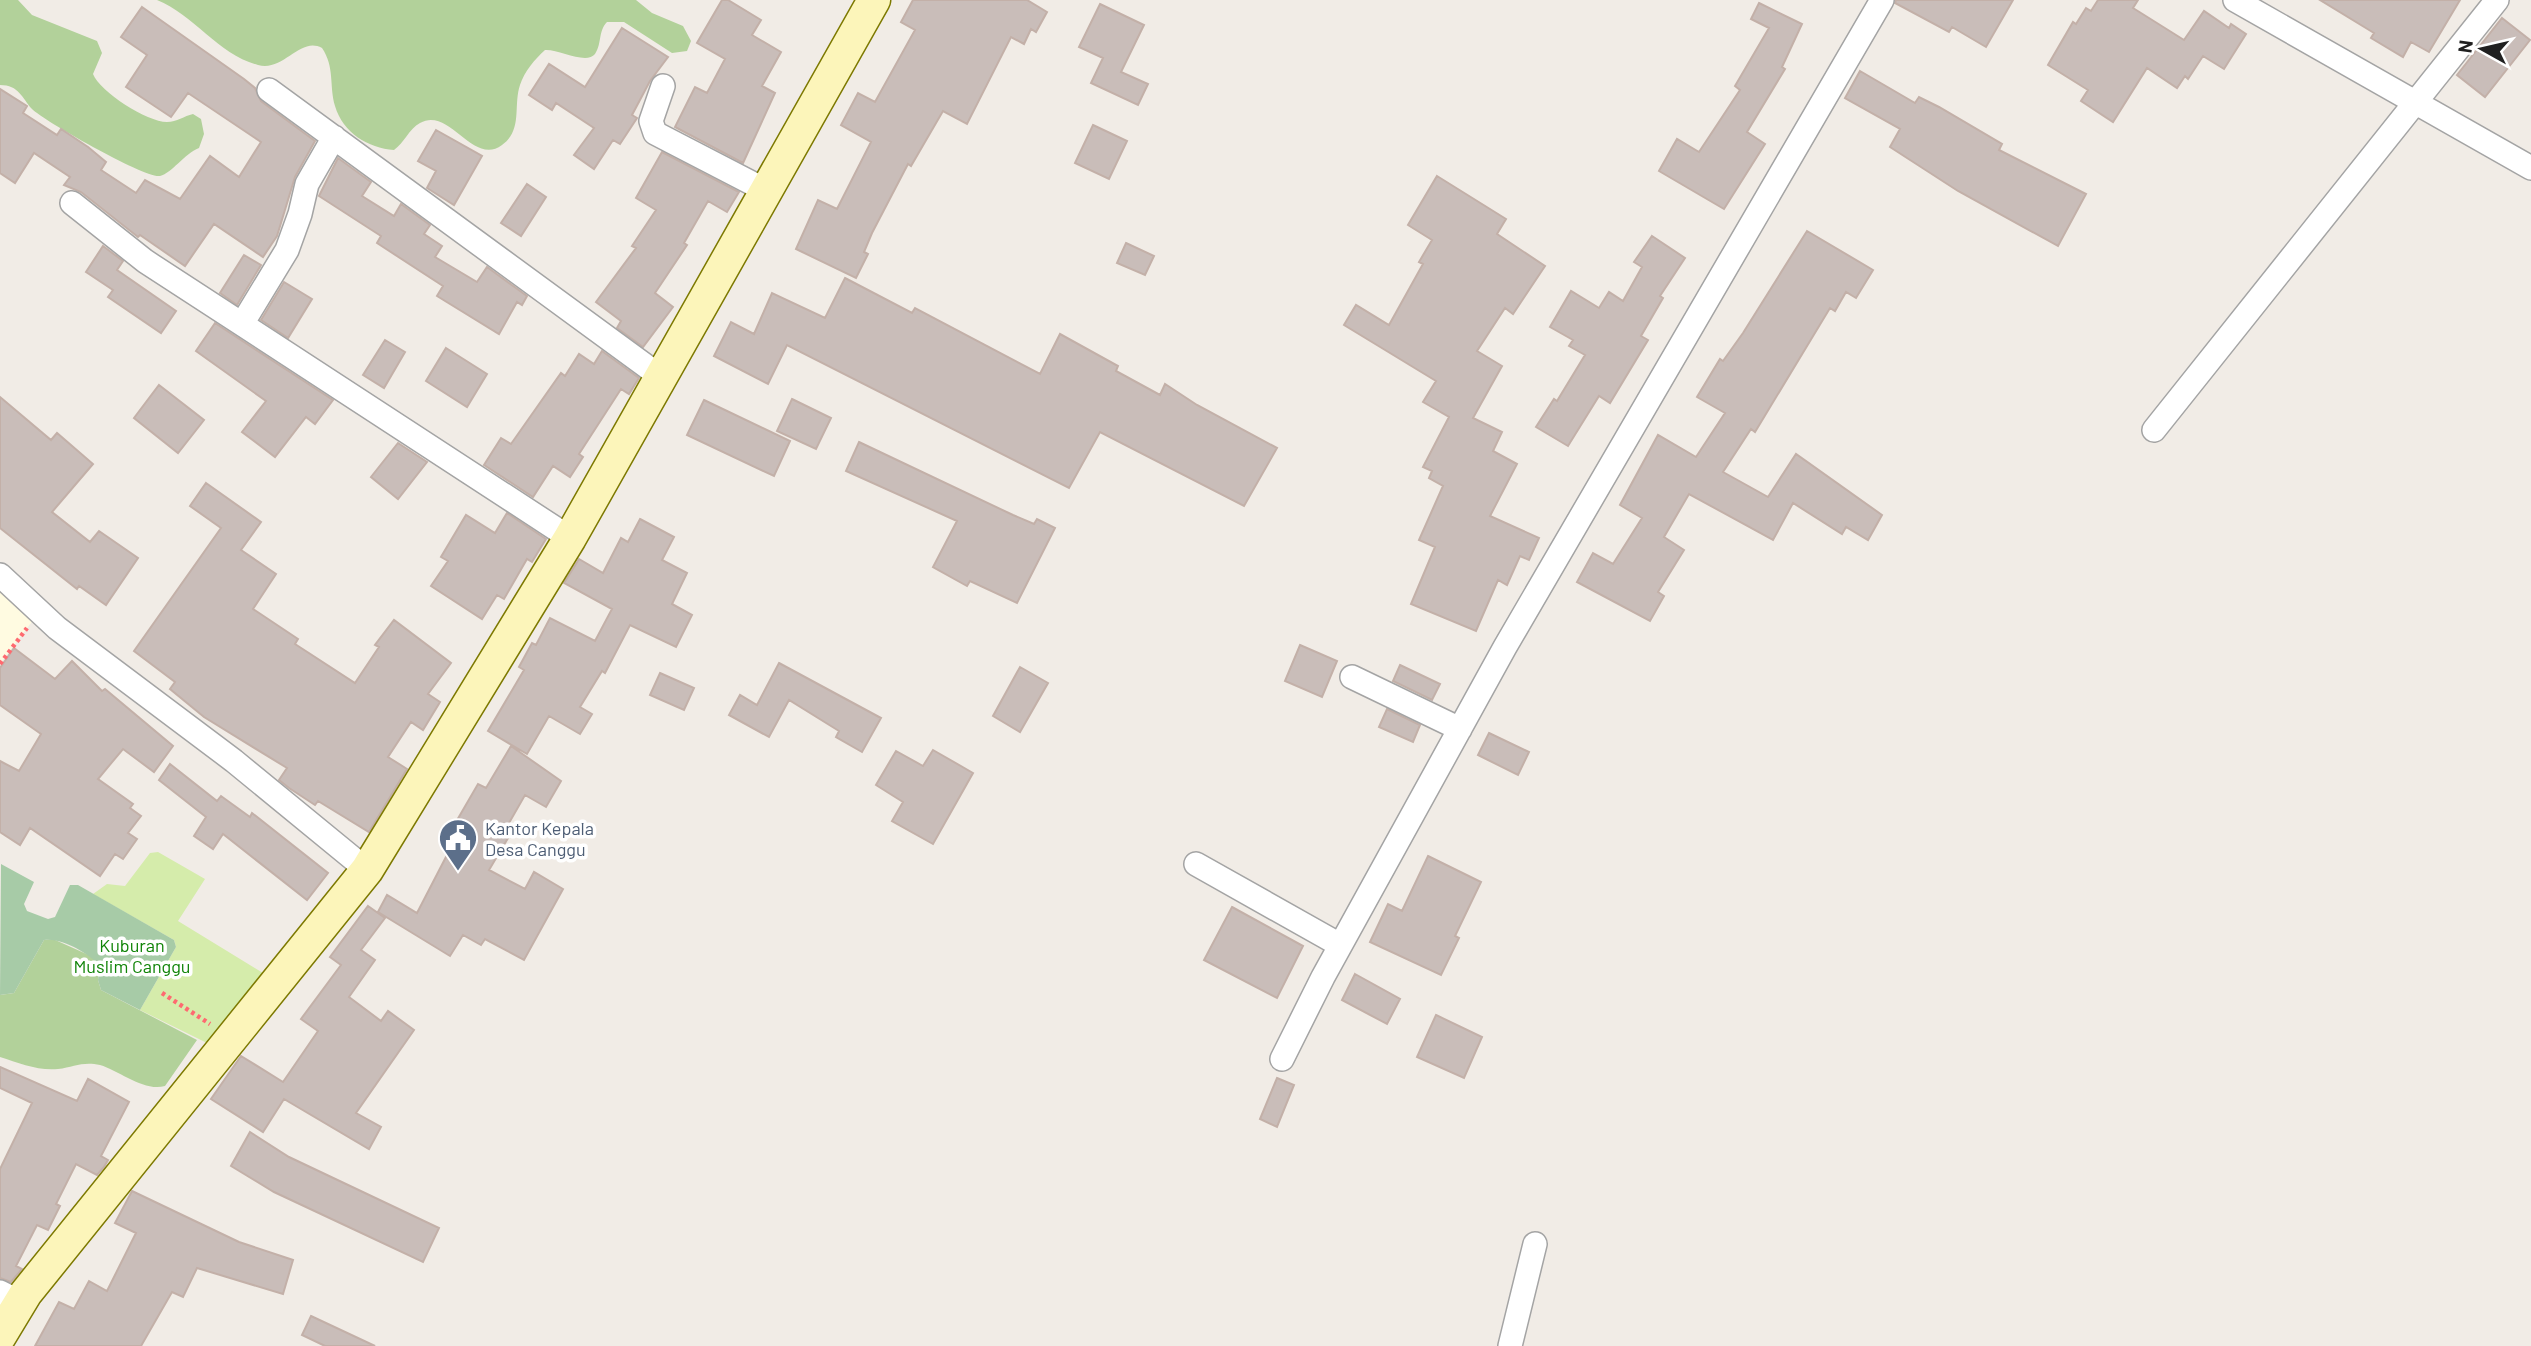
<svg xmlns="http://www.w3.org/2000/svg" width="2531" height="1346" font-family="Barlow,sans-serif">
<rect width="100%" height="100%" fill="#f1ece6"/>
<path fill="#fffbe1" d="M 0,575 L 40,611 L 0,664 Z"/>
<path fill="#d5ecab" d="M 158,852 L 205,879 L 178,921 L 263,973 L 217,1037 L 207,1043 L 140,1010 L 176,947 L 174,940 L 93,894 L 107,884 L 125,886 L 150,853 Z"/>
<path fill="#b2d19a" d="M 0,0 L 18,0 L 32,15 L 97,41 L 102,53 L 93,74 C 100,92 147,122 167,122 C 177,122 184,116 193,114 L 201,119 L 204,134 L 199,148 C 184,154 172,173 160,176 C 146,179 44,121 32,109 C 22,98 19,85 0,85 Z
M 157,0 L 636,0 L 652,13 L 683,26 L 691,41 L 687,51 L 672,53 L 624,22 L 607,22 C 598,31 602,44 595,54 C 586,65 559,49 545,50 C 535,59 524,72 520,85 C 513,106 523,130 502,145 C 473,167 450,106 420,123 C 409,129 404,143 394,150 C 368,148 343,133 335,106 C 329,86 335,67 322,48 C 300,36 284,72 258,65 C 219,55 194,15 157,0 Z
M 53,939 L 91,956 L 100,965 L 98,980 L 101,990 L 197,1040 L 165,1086 C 144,1092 120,1071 100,1065 C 83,1061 74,1067 58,1069 C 38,1071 19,1063 0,1057 L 0,995 L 14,993 L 44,940 Z"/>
<path fill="#a7cba7" d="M 1,864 L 34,882 L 24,904 L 27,911 L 48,919 L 55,917 L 70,885 L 78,885 L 174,940 L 176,947 L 140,1010 L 101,990 L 98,980 L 100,965 C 87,953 62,937 44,940 L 14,993 L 0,995 Z"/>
<path fill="#c9bdb9" stroke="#c3b0a8" stroke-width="2" d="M 722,0 L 728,0 L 761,20 L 752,35 L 781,52 L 762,86 L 775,93 L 743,163 L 675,127 L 695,87 L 707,93 L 725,59 L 697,43 Z
M 913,0 L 1027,0 L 1047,12 L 1036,32 L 1031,29 L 1024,44 L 1011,37 L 967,124 L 943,111 L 911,166 L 908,164 L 872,233 L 864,252 L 868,254 L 856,278 L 796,249 L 818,200 L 837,209 L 871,142 L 841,125 L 858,93 L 875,102 L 915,30 L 901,22 Z
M 1896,0 L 2013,0 L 1986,47 L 1952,27 L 1949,32 L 1895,3 Z
M 2098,0 L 2138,0 L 2133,8 L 2184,40 L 2204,11 L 2229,28 L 2231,24 L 2246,34 L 2224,69 L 2203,56 L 2188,79 L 2185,76 L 2177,88 L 2147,68 L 2113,122 L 2081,101 L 2088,90 L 2048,65 L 2073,22 L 2076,24 L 2086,8 L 2091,11 Z
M 2320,0 L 2460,0 L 2429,52 L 2411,42 L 2403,57 L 2371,38 L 2374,33 Z
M 1759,3 L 1802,24 L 1782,67 L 1785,69 L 1747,132 L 1765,144 L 1724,209 L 1659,171 L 1677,139 L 1699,152 L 1740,90 L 1735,86 L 1769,28 L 1751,19 Z
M 1100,4 L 1144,25 L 1121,72 L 1148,84 L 1138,105 L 1091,83 L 1103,58 L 1079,47 Z
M 142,7 L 244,79 L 255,88 L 261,101 L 315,141 L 295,177 L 277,236 L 263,257 L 214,224 L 185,266 L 140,235 L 138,237 L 81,192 L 64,185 L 70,177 L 34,153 L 15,183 L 0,173 L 0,89 L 27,106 L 23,113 L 57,135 L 61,129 L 88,147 L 106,162 L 101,170 L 136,193 L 145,180 L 180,199 L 210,156 L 239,177 L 261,142 L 188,93 L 171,117 L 126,87 L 147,55 L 121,37 Z
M 2502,18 L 2530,40 L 2485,97 L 2457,75 Z
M 622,28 L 668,57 L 650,81 L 632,115 L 637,118 L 620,144 L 613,140 L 594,169 L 574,155 L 594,128 L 556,103 L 552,110 L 529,95 L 549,64 L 585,87 Z
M 1860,71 L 1915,103 L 1919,97 L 1939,107 L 2002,144 L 1999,150 L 2086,194 L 2058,246 L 1958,191 L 1890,147 L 1900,129 L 1845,98 Z
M 1093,125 L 1127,141 L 1109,179 L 1075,163 Z
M 436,130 L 482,156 L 454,205 L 427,188 L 436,171 L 418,161 Z
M 662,152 L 739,192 L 727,212 L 708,201 L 684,243 L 687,245 L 655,293 L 673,307 L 643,347 L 617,328 L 621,321 L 596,302 L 636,248 L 632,246 L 656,210 L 636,198 Z
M 338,158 L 371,182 L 362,196 L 394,216 L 401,204 L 430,225 L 424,234 L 442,246 L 435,257 L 477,282 L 487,267 L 527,296 L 522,305 L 517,302 L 499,334 L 437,296 L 443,286 L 377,243 L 381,236 L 319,196 Z
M 1437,176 L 1506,219 L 1497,234 L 1545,266 L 1513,314 L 1505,308 L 1477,351 L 1502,366 L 1473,418 L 1502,432 L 1493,451 L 1517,464 L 1490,516 L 1539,538 L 1529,560 L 1520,556 L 1507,585 L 1498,580 L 1476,631 L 1411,604 L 1435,547 L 1419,540 L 1443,486 L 1429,478 L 1432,471 L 1423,467 L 1449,417 L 1423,402 L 1436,381 L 1344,325 L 1356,305 L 1389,325 L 1423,264 L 1419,262 L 1432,240 L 1408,225 Z
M 527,184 L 546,197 L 521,236 L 501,223 Z
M 1807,231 L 1873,270 L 1856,298 L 1846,292 L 1835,311 L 1830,308 L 1755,432 L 1751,429 L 1723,472 L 1768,497 L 1796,454 L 1882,515 L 1868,540 L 1846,527 L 1842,534 L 1793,503 L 1773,540 L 1689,494 L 1664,537 L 1684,550 L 1658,592 L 1664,596 L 1650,621 L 1577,582 L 1593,553 L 1613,564 L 1642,518 L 1620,505 L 1658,435 L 1696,457 L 1725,413 L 1697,397 L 1720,359 L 1723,361 L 1743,333 Z
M 1652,236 L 1685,258 L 1660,296 L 1663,298 L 1641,336 L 1648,340 L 1610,403 L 1599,396 L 1568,446 L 1536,427 L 1554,399 L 1557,401 L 1585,355 L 1569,346 L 1573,340 L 1550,327 L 1571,291 L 1599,308 L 1609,292 L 1623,301 L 1642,267 L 1634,262 Z
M 1126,243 L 1154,256 L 1145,275 L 1117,263 Z
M 103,246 L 123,261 L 117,270 L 176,311 L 161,333 L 108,297 L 113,290 L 86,272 Z
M 244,255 L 261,265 L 237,305 L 220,293 Z
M 845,278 L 912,313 L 915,308 L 1040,374 L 1060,334 L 1118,366 L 1116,371 L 1160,395 L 1165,384 L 1197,405 L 1277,448 L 1244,506 L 1100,432 L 1069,488 L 787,345 L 768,384 L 714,356 L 731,322 L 754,334 L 772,293 L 825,318 Z
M 284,282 L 312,299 L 288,338 L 261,320 Z
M 215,323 L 333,400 L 315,424 L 306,417 L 275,457 L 242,432 L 266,401 L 196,351 Z
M 385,340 L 405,352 L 384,388 L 363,375 Z
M 446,348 L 487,374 L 467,407 L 426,381 Z
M 602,351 L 639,378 L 629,394 L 621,389 L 579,454 L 583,457 L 570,477 L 553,466 L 533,497 L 484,465 L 501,438 L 511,444 L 561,373 L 565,376 L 579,354 L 594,364 Z
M 159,385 L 204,420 L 178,453 L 134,418 Z
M 0,397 L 51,440 L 57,433 L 93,464 L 52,512 L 90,542 L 99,531 L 138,558 L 106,605 L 79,586 L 77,589 L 0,528 Z
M 792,399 L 831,418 L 816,449 L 777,431 Z
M 704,400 L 790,441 L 774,476 L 687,435 Z
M 859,442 L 1013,515 L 1034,524 L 1037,519 L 1055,528 L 1017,603 L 970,581 L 967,586 L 933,567 L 957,521 L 846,471 Z
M 398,443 L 427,462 L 398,499 L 371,477 Z
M 206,483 L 261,522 L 241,550 L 276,574 L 253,609 L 298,639 L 295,644 L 355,683 L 379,647 L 375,645 L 394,620 L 451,663 L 428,694 L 440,702 L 423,730 L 411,722 L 388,757 L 407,769 L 369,832 L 318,801 L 315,805 L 289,788 L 279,780 L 287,768 L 204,717 L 170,689 L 175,682 L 134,651 L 221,528 L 190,506 Z
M 507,513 L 546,539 L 532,562 L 527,559 L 504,599 L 497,595 L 482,619 L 431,586 L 448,561 L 441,557 L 466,515 L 495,533 Z
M 640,519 L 674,537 L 662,560 L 687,573 L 672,604 L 692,615 L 676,647 L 630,625 L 605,673 L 602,671 L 580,707 L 592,714 L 580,734 L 549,716 L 527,754 L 488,731 L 524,670 L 519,667 L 532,643 L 536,645 L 550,618 L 595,641 L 612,609 L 564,583 L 579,559 L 603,573 L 621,538 L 628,542 Z
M 1300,645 L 1337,661 L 1322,697 L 1285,681 Z
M 14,648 L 55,679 L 72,661 L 102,691 L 105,689 L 173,746 L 154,772 L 123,749 L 98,779 L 133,804 L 130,808 L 141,816 L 128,833 L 137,839 L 123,859 L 115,854 L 100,876 L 30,828 L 20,845 L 0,832 L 0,761 L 19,771 L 41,734 L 0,705 L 0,668 Z
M 779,663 L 881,718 L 862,752 L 836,737 L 839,731 L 789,700 L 769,737 L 729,715 L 740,695 L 757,705 Z
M 1400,665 L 1440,684 L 1432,700 L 1393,681 Z
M 1020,667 L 1048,683 L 1020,732 L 993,716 Z
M 660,673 L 694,688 L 684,710 L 650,695 Z
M 1387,709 L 1420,725 L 1413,742 L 1379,727 Z
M 1489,733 L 1529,752 L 1518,775 L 1478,755 Z
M 511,746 L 561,781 L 546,807 L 525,795 L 505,830 L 511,833 L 489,870 L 525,889 L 534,872 L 563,889 L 524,960 L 485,939 L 481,945 L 463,935 L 450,956 L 378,912 L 387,895 L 417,913 L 462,826 L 456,822 L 478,784 L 486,788 Z
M 933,750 L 973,773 L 933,844 L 892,821 L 903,802 L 876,785 L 896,751 L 923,766 Z
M 170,764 L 217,801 L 221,796 L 250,817 L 252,813 L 328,873 L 307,900 L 223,834 L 213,849 L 194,836 L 206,817 L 159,780 Z
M 1428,856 L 1481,882 L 1455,936 L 1459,938 L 1441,975 L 1370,942 L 1388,904 L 1402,911 Z
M 368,906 L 385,918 L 361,950 L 375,960 L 349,997 L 381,1021 L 388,1011 L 414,1030 L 356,1113 L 381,1127 L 369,1149 L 284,1099 L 263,1132 L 211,1099 L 241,1056 L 283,1082 L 318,1031 L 301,1019 L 341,965 L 330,957 Z
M 1232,907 L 1303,946 L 1277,998 L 1204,960 Z
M 1355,974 L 1400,999 L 1387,1024 L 1342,1000 Z
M 1436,1015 L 1482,1037 L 1464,1078 L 1417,1057 Z
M 0,1067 L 77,1101 L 88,1079 L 129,1102 L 101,1156 L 108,1160 L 104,1167 L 97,1175 L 76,1164 L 56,1204 L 60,1206 L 48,1230 L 37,1225 L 16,1266 L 22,1269 L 11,1282 L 0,1278 L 0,1169 L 32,1103 L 0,1088 Z
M 1277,1078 L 1294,1085 L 1277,1127 L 1260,1119 Z
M 250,1132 L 289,1157 L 439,1228 L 423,1262 L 274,1192 L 231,1166 Z
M 132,1191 L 239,1242 L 293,1260 L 283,1294 L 197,1268 L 183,1297 L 172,1292 L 141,1346 L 35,1346 L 59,1302 L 74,1309 L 89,1281 L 107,1291 L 136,1233 L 115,1223 Z
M 311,1316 L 375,1346 L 325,1346 L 302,1335 Z"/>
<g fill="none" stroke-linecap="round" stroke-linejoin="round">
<g stroke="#a4a4a4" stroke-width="26">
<path id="street" d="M 2235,0 L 2531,168
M 663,86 L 651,121 L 655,133 L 767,191
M 269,90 L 661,377
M 72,203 L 145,261 L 570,538
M 242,324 L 287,250 L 300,214 L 307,184 L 334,137
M 2154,430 L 2497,0
M 0,575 L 57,628 L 234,761 L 367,870
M 1352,677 L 1460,729
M 1196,864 L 1340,945
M 1282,1059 L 1323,977 L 1505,647 L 1882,0
M 0,1292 L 20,1302
M 1510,1346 L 1535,1244"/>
</g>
<g stroke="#7d7901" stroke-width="35">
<path id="secondary" d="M 0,1336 L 26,1293 L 367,870 L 570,538 L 874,0"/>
</g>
<path stroke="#fe6a70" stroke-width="4.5" stroke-dasharray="3.5 3.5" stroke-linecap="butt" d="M 0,664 L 27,628
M 162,993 L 210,1024"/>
<use href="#street" stroke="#fff" stroke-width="23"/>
<use href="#secondary" stroke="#fcf5ba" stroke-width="32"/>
</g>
<defs>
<g id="civic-pin" transform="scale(2.0125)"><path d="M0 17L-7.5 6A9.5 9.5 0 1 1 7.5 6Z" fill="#5c6f8a" stroke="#fff"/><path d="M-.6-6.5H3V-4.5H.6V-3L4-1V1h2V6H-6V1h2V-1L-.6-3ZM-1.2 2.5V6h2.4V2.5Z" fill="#fff"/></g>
</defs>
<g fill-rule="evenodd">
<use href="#civic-pin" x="458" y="838"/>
</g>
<g text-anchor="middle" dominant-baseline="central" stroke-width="7" stroke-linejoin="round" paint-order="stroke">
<g font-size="18" fill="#4e5e75" stroke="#fff" text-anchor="start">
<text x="485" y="828">Kantor Kepala<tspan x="485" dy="21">Desa Canggu</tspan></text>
</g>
<g font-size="18" fill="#108408" stroke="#fff">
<text x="132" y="945">Kuburan<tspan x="132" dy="21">Muslim Canggu</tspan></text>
</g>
</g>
<g transform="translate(2482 49) rotate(278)" stroke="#ffffff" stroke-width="5" paint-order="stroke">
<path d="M0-5L12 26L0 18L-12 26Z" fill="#202020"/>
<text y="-10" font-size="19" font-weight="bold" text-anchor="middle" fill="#202020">N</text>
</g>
</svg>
